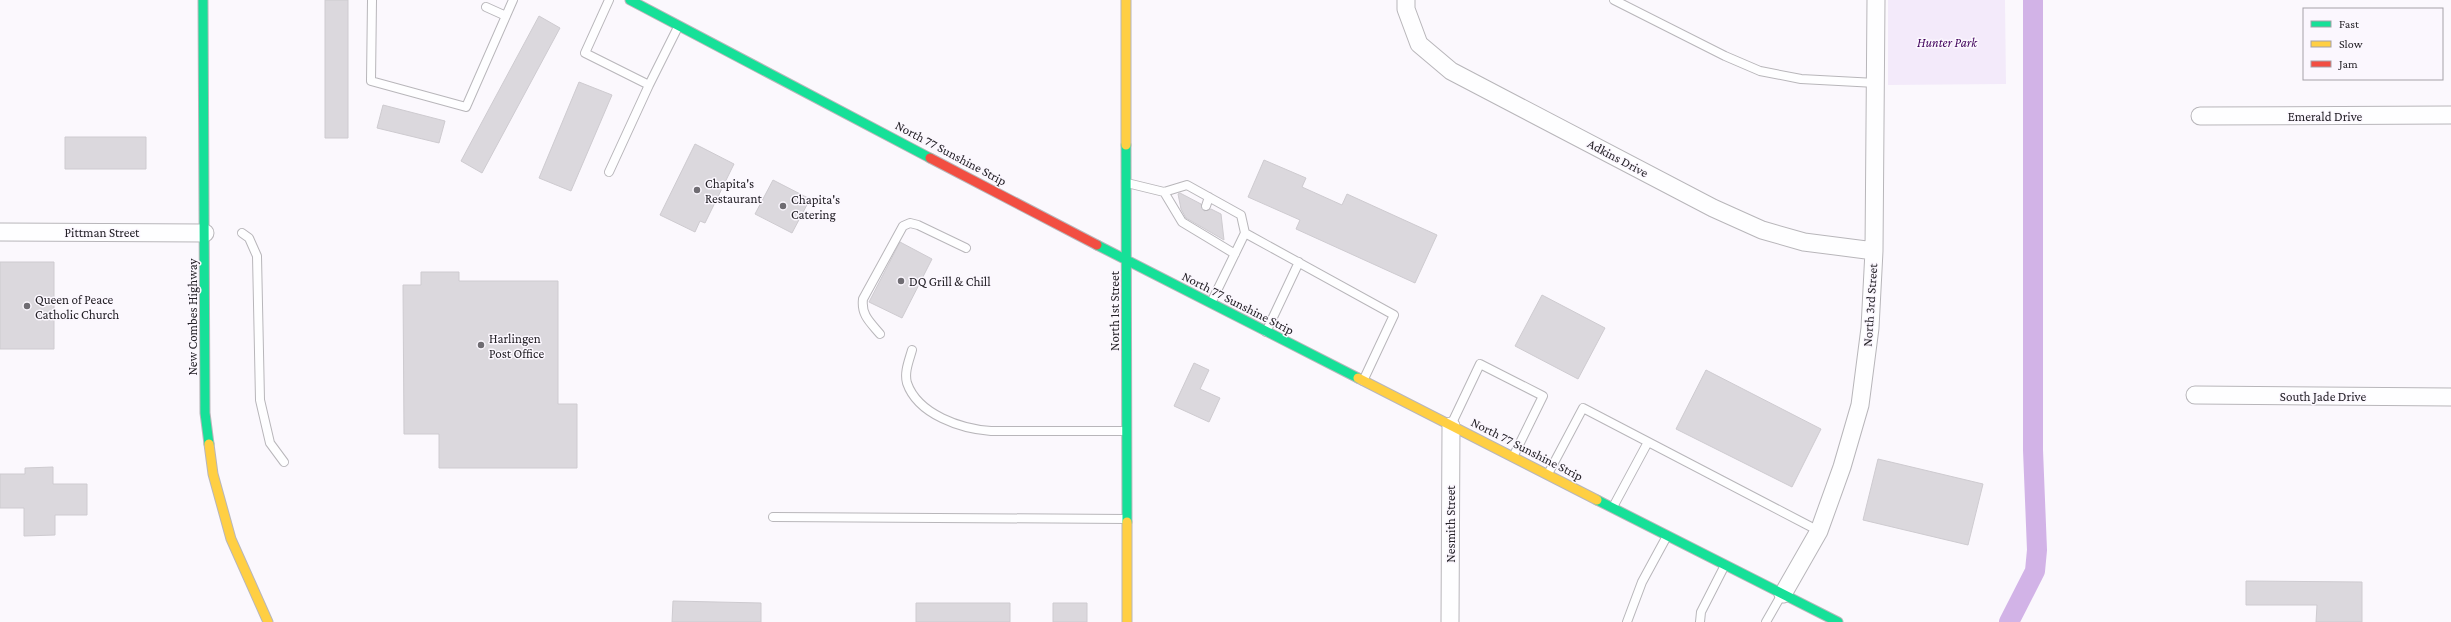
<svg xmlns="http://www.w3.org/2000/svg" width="2451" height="622" font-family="'Crimson Pro',serif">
<rect width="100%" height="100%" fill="#fbf8fd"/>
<path fill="#f3eafa" d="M 1888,0 L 2005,0 L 2006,84 L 1888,85 Z"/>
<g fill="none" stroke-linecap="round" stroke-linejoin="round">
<path stroke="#d2b3e7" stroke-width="20" d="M 2009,622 L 2035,571 L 2037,550 L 2033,450 L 2033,0"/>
</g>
<path fill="#dbd8dd" stroke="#cecbd0" d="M 325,0 L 348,0 L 348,138 L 325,138 Z
M 539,16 L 560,28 L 482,173 L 461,161 Z
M 579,82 L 612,95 L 571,191 L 539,178 Z
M 383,105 L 445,121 L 439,143 L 377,128 Z
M 65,137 L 146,137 L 146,169 L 65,169 Z
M 695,144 L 734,164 L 705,223 L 700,221 L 695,232 L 660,215 Z
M 1264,160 L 1306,178 L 1302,187 L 1342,205 L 1347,194 L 1437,235 L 1415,283 L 1296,229 L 1300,220 L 1248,197 Z
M 773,180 L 810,199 L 792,233 L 755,214 Z
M 1180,193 L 1201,204 L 1204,211 L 1211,209 L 1221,214 L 1224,240 L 1186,218 L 1181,209 L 1178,194 Z
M 900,242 L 932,259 L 902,318 L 869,302 Z
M 0,262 L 54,262 L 54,349 L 0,349 Z
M 421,272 L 459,272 L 459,281 L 558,281 L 558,404 L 577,404 L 577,468 L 439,468 L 439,434 L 404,434 L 403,285 L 421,285 Z
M 1542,295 L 1605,328 L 1578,379 L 1515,346 Z
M 1194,363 L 1209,370 L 1200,389 L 1220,398 L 1209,422 L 1174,406 Z
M 1706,370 L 1821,429 L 1792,487 L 1676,429 Z
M 1878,459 L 1983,484 L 1968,545 L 1863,520 Z
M 53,467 L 53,484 L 87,484 L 87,515 L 55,515 L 55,535 L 24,536 L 24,508 L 0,508 L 0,474 L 25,474 L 25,468 Z
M 2246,581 L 2362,582 L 2362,622 L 2316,622 L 2317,605 L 2246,605 Z
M 673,601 L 761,603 L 761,622 L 672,622 Z
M 916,603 L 1010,603 L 1010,622 L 916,622 Z
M 1053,603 L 1087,603 L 1087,622 L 1053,622 Z"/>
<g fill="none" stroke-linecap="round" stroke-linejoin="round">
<g stroke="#b8b6ba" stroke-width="10">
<path id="lane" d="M 372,0 L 371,81 L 466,107 L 513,0
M 1614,0 L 1725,56 L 1760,71 L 1801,79 L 1876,83
M 486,7 L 506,16
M 649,85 L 678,27
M 609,172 L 649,85 L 585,53 L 609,0
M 1127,183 L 1164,192 L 1187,185 L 1241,215 L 1245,233 L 1211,303
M 1164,192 L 1182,222 L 1235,254
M 1206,206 L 1209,197
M 242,233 L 249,238 L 257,256 L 260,400 L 270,443 L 284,462
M 1245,233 L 1394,315 L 1363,381
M 1266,332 L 1299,262
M 880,334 C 870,322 861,315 863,299 L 903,226 L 910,223 L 918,225 L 966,248
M 912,350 C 909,361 904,372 907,383 C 918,415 962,429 991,431 L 1125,431
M 1451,425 L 1480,364 L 1543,396 L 1513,457
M 1548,474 L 1583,408 L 1819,531
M 1613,507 L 1648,442
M 773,517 L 1127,519
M 1627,622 L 1642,582 L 1667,536
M 1700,622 L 1701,612 L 1725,565
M 1766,622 L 1782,594"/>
</g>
<g stroke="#b8b6ba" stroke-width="19">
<path id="street" d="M 1406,0 L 1406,9 L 1419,44 L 1451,71 L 1713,208 L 1762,230 L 1804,242 L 1874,251
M 2200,116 L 2451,115
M 0,232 L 205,233
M 2195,395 L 2451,397
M 1783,594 L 1819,531 L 1842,467 L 1860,405 L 1870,328 L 1874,251 L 1876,0
M 1450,622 L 1451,426"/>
</g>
<g stroke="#b8b6ba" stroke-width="11">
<path id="fast" d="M 203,0 L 205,413 L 209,444
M 630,0 L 930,158
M 1126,145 L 1127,522
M 1097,245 L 1358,378
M 1597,500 L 1838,622"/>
</g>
<g stroke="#b8b6ba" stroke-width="11">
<path id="slow" d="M 1126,0 L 1126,145
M 1358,378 L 1597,500
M 209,444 L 213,474 L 231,539 L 268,622
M 1127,522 L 1127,622"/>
</g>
<g stroke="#b8b6ba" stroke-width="11">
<path id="jam" d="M 930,158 L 1097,245"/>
</g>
<use href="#lane" stroke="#fefeff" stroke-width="8"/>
<use href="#street" stroke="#fefeff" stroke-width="17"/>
<use href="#fast" stroke="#16e098" stroke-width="9"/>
<use href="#slow" stroke="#ffcf43" stroke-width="9"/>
<use href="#jam" stroke="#f24e42" stroke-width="9"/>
</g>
<g fill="#6f6c72" stroke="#fbf7fe" stroke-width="1.5">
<circle cx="697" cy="190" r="4"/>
<circle cx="783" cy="206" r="4"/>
<circle cx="901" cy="281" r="4"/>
<circle cx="27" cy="306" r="4"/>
<circle cx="481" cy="345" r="4"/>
</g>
<g text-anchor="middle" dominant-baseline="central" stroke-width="3" stroke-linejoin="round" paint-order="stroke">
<g font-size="13" font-style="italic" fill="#41035c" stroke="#fbf7fe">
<text x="1947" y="42">Hunter Park</text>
</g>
<g font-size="13" fill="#242127" stroke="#fbf7fe">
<text x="2325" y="116">Emerald Drive</text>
<text transform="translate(951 153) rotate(28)">North 77 Sunshine Strip</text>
<text transform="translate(1618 158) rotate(28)">Adkins Drive</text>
<text x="102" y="232">Pittman Street</text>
<text transform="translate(1238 303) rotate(27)">North 77 Sunshine Strip</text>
<text transform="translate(1870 305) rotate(-86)">North 3rd Street</text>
<text transform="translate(1114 311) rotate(-90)">North 1st Street</text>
<text transform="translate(192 317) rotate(-90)">New Combes Highway</text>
<text x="2323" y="396">South Jade Drive</text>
<text transform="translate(1527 449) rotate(27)">North 77 Sunshine Strip</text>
<text transform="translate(1450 524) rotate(-90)">Nesmith Street</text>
</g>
<g font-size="13" fill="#242127" stroke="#fbf7fe" text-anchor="start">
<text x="705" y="183">Chapita's<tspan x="705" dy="15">Restaurant</tspan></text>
<text x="791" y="199">Chapita's<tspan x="791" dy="15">Catering</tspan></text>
<text x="909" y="281">DQ Grill &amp; Chill</text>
<text x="35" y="299">Queen of Peace<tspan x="35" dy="15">Catholic Church</tspan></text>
<text x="489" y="338">Harlingen<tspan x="489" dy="15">Post Office</tspan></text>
</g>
</g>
<rect x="2303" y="8" width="140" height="72" fill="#fbf7fe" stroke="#a5a1a8"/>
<rect x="2311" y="21" width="20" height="6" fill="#16e098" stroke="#a5a1a8"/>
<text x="2339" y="28" font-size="12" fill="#242127">Fast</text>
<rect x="2311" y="41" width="20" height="6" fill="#ffcf43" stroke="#a5a1a8"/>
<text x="2339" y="48" font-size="12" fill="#242127">Slow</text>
<rect x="2311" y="61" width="20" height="6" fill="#f24e42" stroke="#a5a1a8"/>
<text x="2339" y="68" font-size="12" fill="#242127">Jam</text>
</svg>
